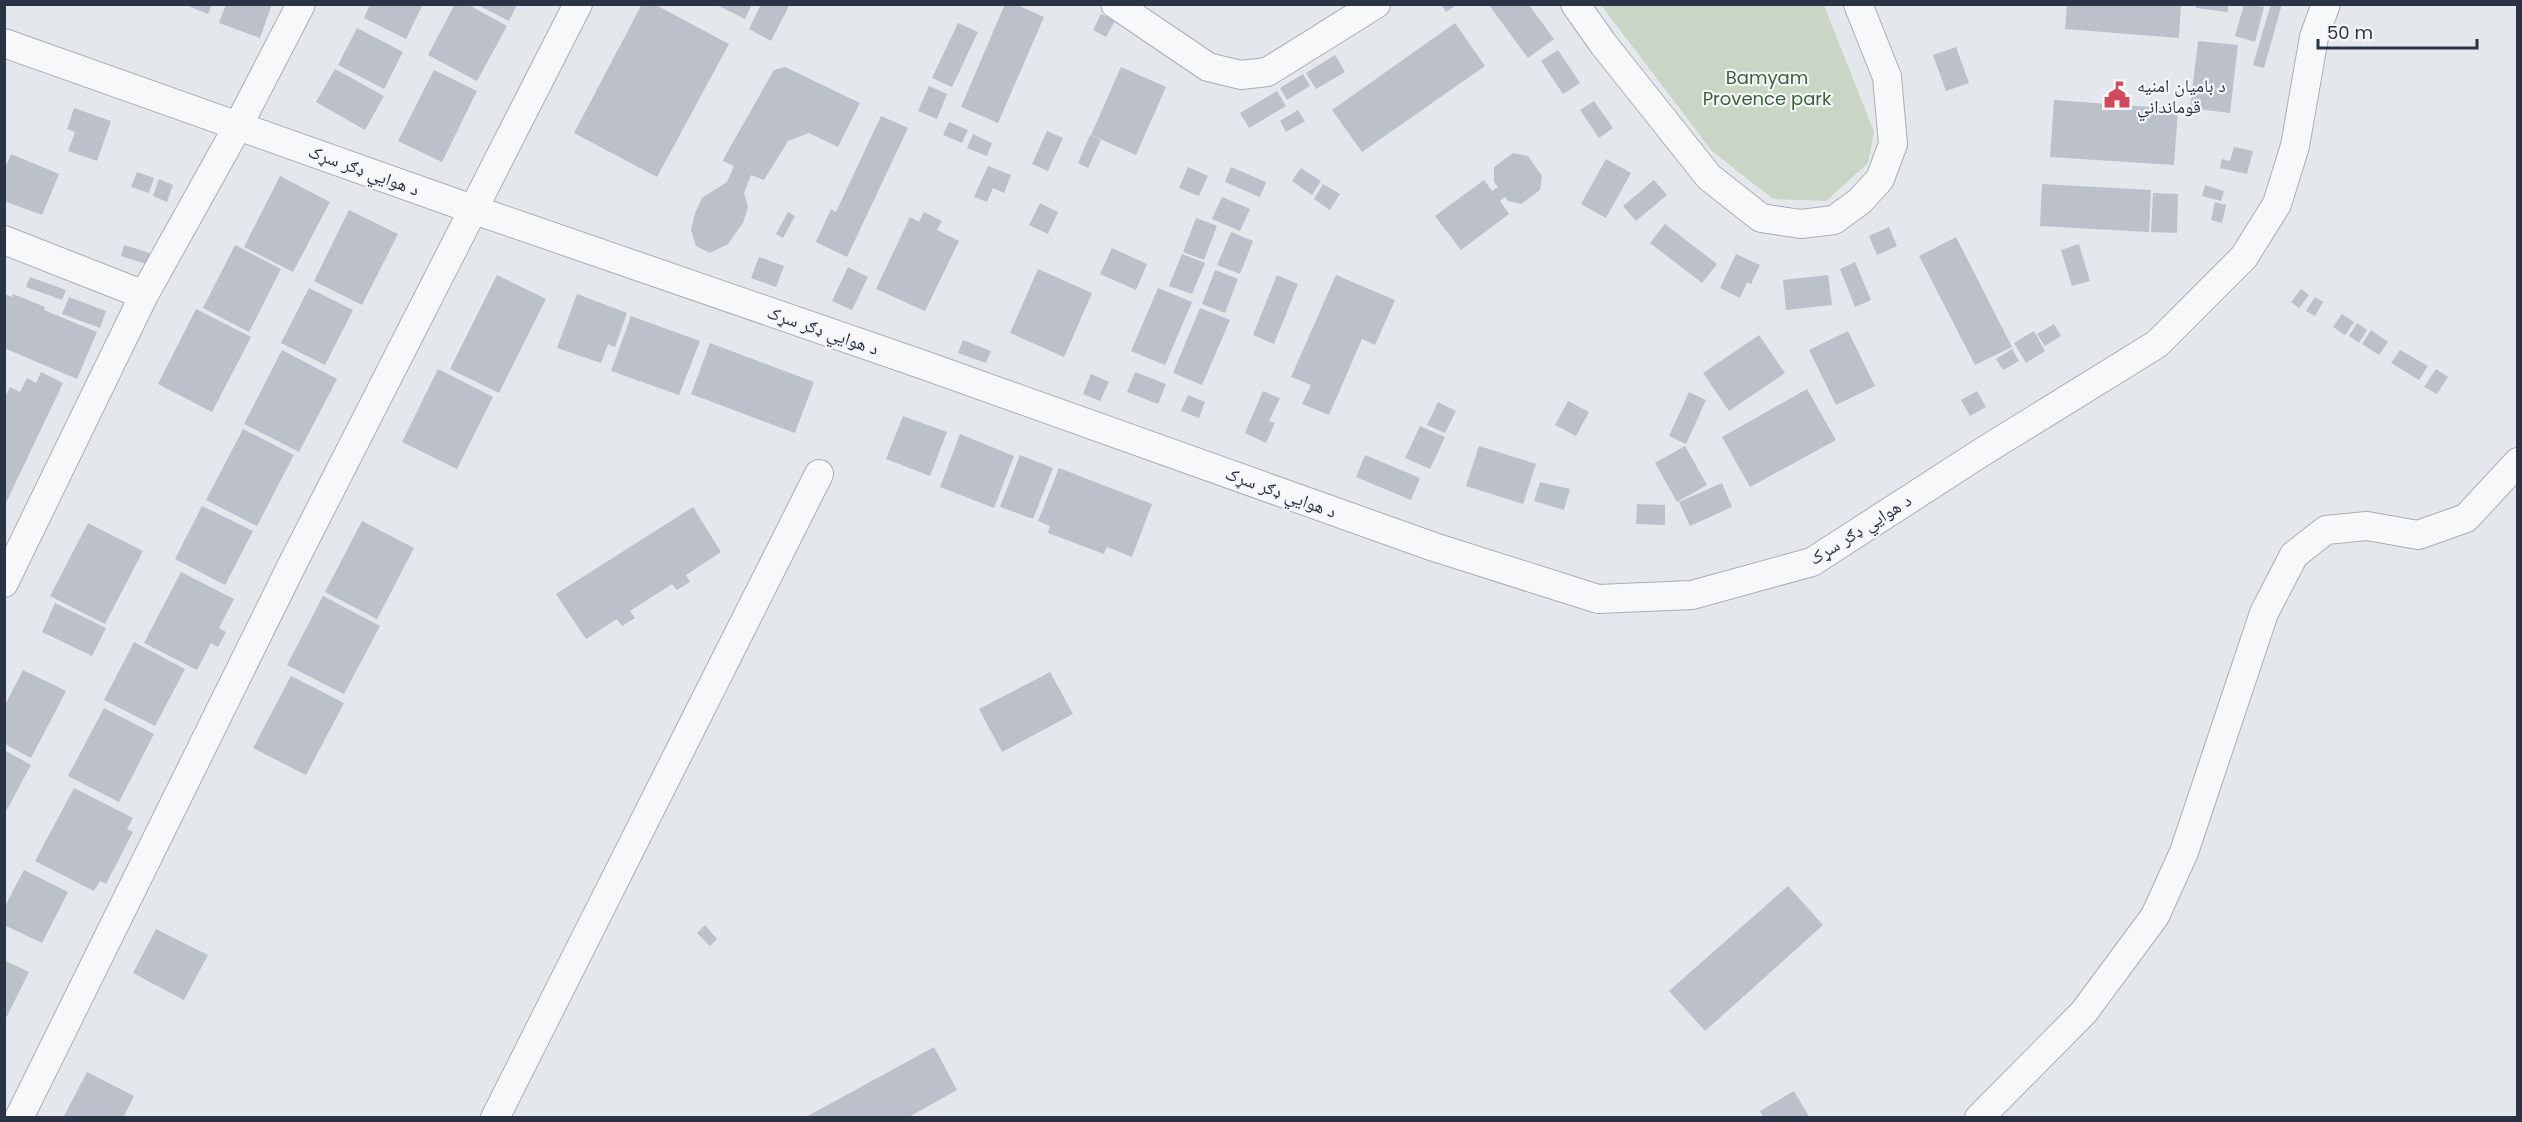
<svg xmlns="http://www.w3.org/2000/svg" width="2522" height="1122" font-family="Poppins,'Noto Naskh Arabic',sans-serif">
<rect width="100%" height="100%" fill="#e4e7ec"/>
<path fill="#c9d6c5" d="M 1601,5 L 1824,5 L 1874,132 L 1868,163 L 1826,201 L 1773,199 L 1712,151 Z"/>
<path fill="#bbc0ca" d="M 183,4 L 212,4 L 208,14 Z
M 226,4 L 272,4 L 260,38 L 219,23 Z
M 370,4 L 423,4 L 406,39 L 364,18 Z
M 455,4 L 467,4 L 507,26 L 477,81 L 428,55 Z
M 476,4 L 512,4 L 516,7 L 509,21 Z
M 642,4 L 654,4 L 729,44 L 657,177 L 574,133 Z
M 715,4 L 752,4 L 745,19 Z
M 761,4 L 790,4 L 771,41 L 749,29 Z
M 1005,4 L 1015,4 L 1044,17 L 998,123 L 961,107 Z
M 1441,4 L 1458,4 L 1446,12 Z
M 2067,4 L 2181,4 L 2179,38 L 2065,29 Z
M 2196,4 L 2228,4 L 2228,12 L 2196,8 Z
M 2244,4 L 2264,7 L 2255,42 L 2235,36 Z
M 2271,4 L 2282,4 L 2264,68 L 2253,65 Z
M 1489,5 L 1529,5 L 1554,39 L 1528,58 Z
M 1101,14 L 1115,21 L 1106,37 L 1093,30 Z
M 958,23 L 978,32 L 952,87 L 932,78 Z
M 1455,23 L 1485,66 L 1362,152 L 1332,110 Z
M 357,28 L 403,52 L 384,89 L 338,65 Z
M 2198,41 L 2238,45 L 2230,113 L 2190,108 Z
M 1956,47 L 1969,83 L 1946,91 L 1933,55 Z
M 1558,50 L 1580,83 L 1563,94 L 1541,61 Z
M 1335,55 L 1345,72 L 1316,89 L 1306,73 Z
M 785,67 L 860,103 L 838,147 L 809,133 L 788,141 L 764,180 L 751,175 L 744,193 L 748,207 L 743,223 L 728,244 L 710,253 L 696,246 L 691,230 L 695,213 L 702,198 L 727,182 L 734,166 L 723,161 L 724,158 L 774,70 Z
M 1121,67 L 1166,87 L 1136,155 L 1091,135 Z
M 335,69 L 384,96 L 365,130 L 316,102 Z
M 434,70 L 477,91 L 442,162 L 398,141 Z
M 1303,74 L 1310,86 L 1287,100 L 1280,88 Z
M 929,86 L 947,94 L 937,119 L 918,111 Z
M 1277,91 L 1286,106 L 1249,128 L 1240,113 Z
M 2054,100 L 2178,109 L 2174,165 L 2050,157 Z
M 1594,101 L 1613,128 L 1599,138 L 1580,110 Z
M 74,108 L 111,121 L 97,161 L 68,151 L 75,132 L 67,129 Z
M 1298,110 L 1305,121 L 1286,132 L 1280,121 Z
M 881,116 L 908,128 L 847,257 L 816,242 L 831,209 L 836,212 Z
M 949,122 L 968,130 L 962,143 L 943,135 Z
M 1047,131 L 1063,138 L 1048,171 L 1032,164 Z
M 973,134 L 992,143 L 987,156 L 967,148 Z
M 1090,135 L 1101,140 L 1088,168 L 1078,163 Z
M 2234,147 L 2253,151 L 2247,174 L 2220,168 L 2222,159 L 2230,161 Z
M 1513,153 L 1528,156 L 1542,176 L 1540,190 L 1521,204 L 1508,201 L 1505,197 L 1500,201 L 1509,214 L 1461,250 L 1435,216 L 1484,180 L 1492,191 L 1498,187 L 1494,182 L 1494,167 Z
M 11,154 L 59,174 L 42,215 L 4,201 L 4,170 Z
M 1606,159 L 1631,173 L 1606,218 L 1581,204 Z
M 988,166 L 1011,175 L 1004,193 L 993,188 L 987,202 L 974,197 Z
M 1188,167 L 1208,176 L 1199,196 L 1179,188 Z
M 1231,167 L 1266,182 L 1260,197 L 1225,182 Z
M 1301,168 L 1321,181 L 1312,195 L 1292,181 Z
M 137,172 L 154,178 L 149,193 L 131,187 Z
M 280,176 L 330,202 L 293,272 L 244,247 Z
M 159,179 L 173,185 L 167,202 L 153,196 Z
M 1654,180 L 1667,195 L 1636,221 L 1623,206 Z
M 1323,184 L 1340,194 L 1330,210 L 1314,199 Z
M 2042,184 L 2151,190 L 2149,232 L 2040,226 Z
M 2205,185 L 2224,191 L 2221,201 L 2202,196 Z
M 2153,193 L 2178,194 L 2177,233 L 2151,232 Z
M 1222,197 L 1250,209 L 1240,231 L 1212,219 Z
M 2215,202 L 2226,205 L 2222,223 L 2211,220 Z
M 1040,203 L 1058,212 L 1048,234 L 1029,225 Z
M 349,210 L 398,234 L 362,305 L 314,281 Z
M 788,212 L 795,216 L 783,238 L 776,234 Z
M 924,212 L 942,221 L 937,230 L 959,241 L 925,311 L 876,289 L 910,217 L 919,222 Z
M 1196,218 L 1217,226 L 1204,260 L 1183,252 Z
M 1665,224 L 1717,264 L 1702,283 L 1650,243 Z
M 1889,227 L 1897,246 L 1877,255 L 1869,236 Z
M 1231,232 L 1253,241 L 1240,274 L 1217,265 Z
M 1956,237 L 2012,347 L 1975,365 L 1919,256 Z
M 2079,244 L 2090,281 L 2072,286 L 2061,250 Z
M 124,245 L 150,253 L 146,264 L 121,256 Z
M 235,245 L 281,269 L 249,332 L 203,308 Z
M 1112,248 L 1147,264 L 1136,290 L 1100,274 Z
M 1182,254 L 1205,263 L 1192,294 L 1169,286 Z
M 1736,254 L 1760,265 L 1751,284 L 1747,282 L 1740,298 L 1720,288 Z
M 759,257 L 784,266 L 776,287 L 751,278 Z
M 1855,262 L 1871,300 L 1855,307 L 1840,269 Z
M 848,267 L 868,277 L 852,310 L 832,301 Z
M 1038,269 L 1092,293 L 1064,357 L 1010,333 Z
M 1215,270 L 1238,279 L 1225,313 L 1202,304 Z
M 497,275 L 546,299 L 499,393 L 450,369 Z
M 1277,275 L 1298,284 L 1274,344 L 1253,335 Z
M 1336,275 L 1395,300 L 1375,345 L 1362,339 L 1329,415 L 1302,404 L 1311,385 L 1291,377 Z
M 1828,275 L 1832,305 L 1786,310 L 1783,280 Z
M 30,277 L 66,290 L 62,300 L 26,287 Z
M 309,288 L 353,310 L 325,365 L 281,343 Z
M 1158,288 L 1192,302 L 1165,365 L 1131,351 Z
M 2301,289 L 2309,295 L 2299,308 L 2291,302 Z
M 4,294 L 12,297 L 13,294 L 45,307 L 44,310 L 97,332 L 77,379 L 4,348 Z
M 577,294 L 627,313 L 615,347 L 608,344 L 601,363 L 557,348 Z
M 69,297 L 106,311 L 100,328 L 62,314 Z
M 2315,297 L 2323,302 L 2315,316 L 2306,311 Z
M 1200,308 L 1230,320 L 1202,385 L 1173,373 Z
M 196,309 L 251,337 L 212,412 L 158,384 Z
M 2342,314 L 2354,322 L 2345,335 L 2333,327 Z
M 631,316 L 700,341 L 679,395 L 611,371 Z
M 2357,323 L 2367,330 L 2359,343 L 2349,336 Z
M 2054,324 L 2061,336 L 2045,346 L 2037,334 Z
M 2371,330 L 2388,342 L 2379,355 L 2362,344 Z
M 1848,331 L 1875,386 L 1836,405 L 1809,350 Z
M 2034,331 L 2045,351 L 2026,363 L 2014,343 Z
M 1759,335 L 1785,373 L 1729,411 L 1703,373 Z
M 963,340 L 991,351 L 986,363 L 958,353 Z
M 710,343 L 814,382 L 795,433 L 691,394 Z
M 2012,349 L 2019,361 L 2003,370 L 1996,359 Z
M 282,350 L 337,379 L 299,452 L 244,424 Z
M 2400,350 L 2428,366 L 2419,380 L 2391,363 Z
M 438,369 L 493,397 L 457,469 L 402,442 Z
M 2436,369 L 2448,377 L 2437,394 L 2424,387 Z
M 41,372 L 63,383 L 4,507 L 4,399 L 10,387 L 20,392 L 27,378 L 36,383 Z
M 1135,372 L 1166,384 L 1158,404 L 1127,392 Z
M 1091,374 L 1109,382 L 1100,401 L 1083,394 Z
M 1807,389 L 1836,440 L 1750,487 L 1722,437 Z
M 1263,391 L 1280,398 L 1269,421 L 1275,423 L 1266,443 L 1245,433 Z
M 1977,391 L 1986,407 L 1970,416 L 1961,400 Z
M 1689,392 L 1706,400 L 1686,444 L 1669,436 Z
M 1188,395 L 1205,402 L 1199,418 L 1181,411 Z
M 1568,401 L 1589,412 L 1576,436 L 1555,425 Z
M 1438,402 L 1456,411 L 1445,433 L 1427,425 Z
M 903,416 L 947,432 L 930,476 L 886,459 Z
M 1420,426 L 1445,437 L 1430,469 L 1405,458 Z
M 243,429 L 294,455 L 257,526 L 206,500 Z
M 960,434 L 1014,456 L 994,508 L 940,487 Z
M 1479,446 L 1536,464 L 1523,504 L 1466,486 Z
M 1685,446 L 1707,485 L 1677,502 L 1655,463 Z
M 1020,455 L 1053,468 L 1033,519 L 1000,507 Z
M 1365,455 L 1420,478 L 1411,500 L 1356,477 Z
M 1059,468 L 1152,504 L 1132,557 L 1107,547 L 1104,554 L 1048,533 L 1050,526 L 1038,521 Z
M 1540,482 L 1570,489 L 1564,510 L 1534,501 Z
M 1722,483 L 1732,507 L 1690,526 L 1679,502 Z
M 1637,504 L 1665,505 L 1665,525 L 1636,524 Z
M 202,506 L 253,531 L 225,585 L 175,559 Z
M 693,507 L 721,552 L 686,575 L 690,582 L 677,590 L 672,584 L 630,611 L 635,618 L 622,626 L 617,619 L 586,639 L 556,594 Z
M 362,521 L 414,548 L 377,619 L 325,592 Z
M 88,523 L 143,551 L 105,624 L 50,596 Z
M 181,572 L 234,599 L 219,628 L 226,632 L 218,647 L 211,643 L 197,670 L 144,643 Z
M 323,596 L 380,626 L 344,694 L 287,665 Z
M 55,603 L 106,628 L 92,656 L 42,632 Z
M 134,642 L 185,669 L 155,726 L 104,700 Z
M 23,670 L 66,691 L 31,758 L 5,744 L 5,705 Z
M 1050,672 L 1073,714 L 1002,752 L 979,709 Z
M 291,676 L 344,703 L 306,775 L 253,748 Z
M 104,708 L 154,734 L 119,802 L 68,776 Z
M 4,750 L 31,765 L 4,815 Z
M 74,788 L 133,818 L 127,829 L 133,832 L 106,884 L 100,881 L 94,891 L 35,861 Z
M 24,870 L 68,892 L 42,943 L 4,925 L 4,908 Z
M 1788,886 L 1823,925 L 1705,1031 L 1669,991 Z
M 705,925 L 717,939 L 710,946 L 697,933 Z
M 156,929 L 208,955 L 184,1000 L 133,973 Z
M 4,960 L 29,972 L 4,1022 Z
M 934,1047 L 957,1090 L 907,1118 L 804,1118 Z
M 87,1072 L 134,1096 L 123,1118 L 63,1118 Z
M 1794,1091 L 1810,1118 L 1764,1118 L 1760,1111 Z"/>
<g fill="none" stroke-linecap="round" stroke-linejoin="round">
<g stroke="#a9aeb7" stroke-width="30">
<path id="minor" d="M 1115,4 L 1208,67 L 1241,75 L 1267,72 L 1376,4
M 1575,4 L 1604,45 L 1709,177 L 1761,218 L 1801,224 L 1834,220 L 1860,201 L 1880,179 L 1893,144 L 1887,77 L 1858,4
M 4,43 L 472,209 L 921,364 L 1434,547 L 1598,599 L 1692,595 L 1812,562 L 1979,454 L 2157,344 L 2244,257 L 2277,204 L 2295,146 L 2314,37 L 2326,4
M 4,240 L 144,295
M 4,583 L 144,295 L 238,126 L 301,4
M 19,1118 L 293,563 L 578,4
M 495,1118 L 819,474
M 1979,1118 L 2084,1012 L 2155,916 L 2184,852 L 2264,613 L 2294,555 L 2326,530 L 2367,526 L 2418,535 L 2466,518 L 2518,462"/>
</g>
<use href="#minor" stroke="#f7f8fa" stroke-width="28"/>
</g>
<defs>
<g id="civic-bare" transform="scale(2.07)"><path d="M-.6-6.5H3V-4.5H.6V-3L4-1V1h2V6H-6V1h2V-1L-.6-3ZM-1.2 2.5V6h2.4V2.5Z" fill="#d1495b" stroke="#f4f6f9" stroke-width="2.5" paint-order="stroke"/></g>
</defs>
<g fill-rule="evenodd">
<use href="#civic-bare" x="2117" y="95"/>
</g>
<g text-anchor="middle" dominant-baseline="central" stroke-width="4.5" stroke-linejoin="round" paint-order="stroke">
<g font-size="18" fill="#3f6138" stroke="#f4f6f9">
<text x="1767" y="77">Bamyam<tspan x="1767" dy="21">Provence park</tspan></text>
</g>
<g font-size="18" fill="#2b3445" stroke="#f4f6f9" text-anchor="start">
<text x="2137" y="85">د بامیان امنیه<tspan x="2137" dy="21">قومانداني</tspan></text>
</g>
<g font-size="18" fill="#2b3445" stroke="#f4f6f9">
<text transform="translate(364 170) rotate(20)">د هوايي ډګر سړک</text>
<text transform="translate(823 330) rotate(19)">د هوايي ډګر سړک</text>
<text transform="translate(1281 492) rotate(20)">د هوايي ډګر سړک</text>
<text transform="translate(1860 529) rotate(-32)">د هوايي ډګر سړک</text>
</g>
</g>
<rect width="2522" height="1122" fill="none" stroke="#2b3445" stroke-width="12"/>
<path d="M2318 39v9h159v-9" fill="none" stroke="#2b3445" stroke-width="3"/>
<text x="2327" y="39" font-size="18" fill="#2b3445" stroke="#f4f6f9" stroke-width="4.5" paint-order="stroke">50 m</text>
</svg>
